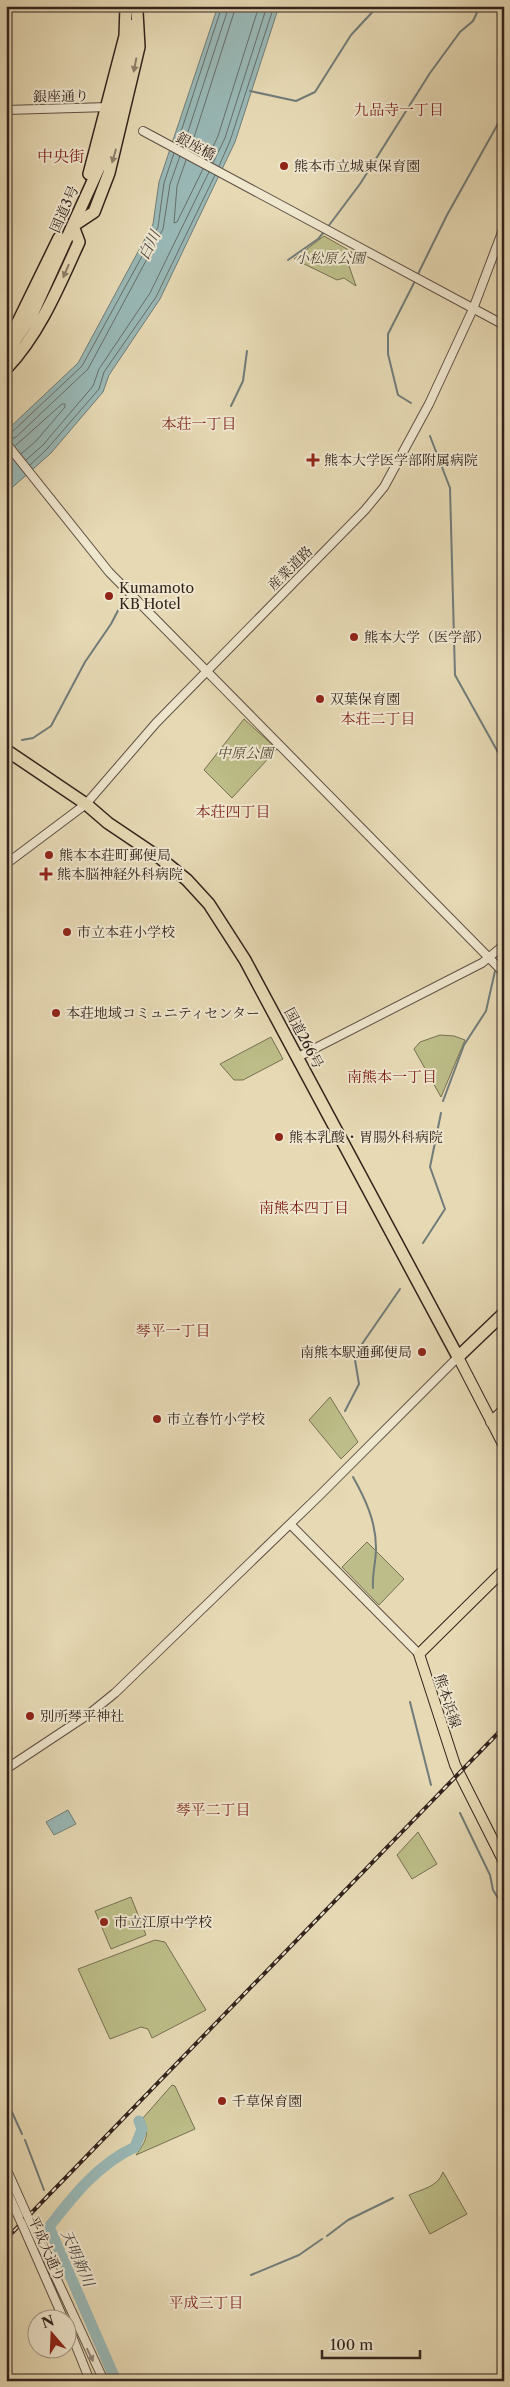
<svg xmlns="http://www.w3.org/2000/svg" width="510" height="2387" font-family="'Libre Caslon Text','Noto Serif JP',serif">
<rect width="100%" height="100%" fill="#e6d9b4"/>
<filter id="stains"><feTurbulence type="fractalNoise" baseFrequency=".004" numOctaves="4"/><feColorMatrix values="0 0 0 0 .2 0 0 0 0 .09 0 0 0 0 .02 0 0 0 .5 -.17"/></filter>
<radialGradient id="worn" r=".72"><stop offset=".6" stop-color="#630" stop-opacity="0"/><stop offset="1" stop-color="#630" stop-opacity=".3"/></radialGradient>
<path fill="#bcbd88" stroke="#777052" d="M 324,236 L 352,252 L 347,260 L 356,286 L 344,278 L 337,280 L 294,259 Z
M 244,719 L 277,749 L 232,798 L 204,770 Z
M 440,1035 L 454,1036 L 465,1040 L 441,1097 L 414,1049 L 420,1042 Z
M 271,1037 L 283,1059 L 243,1080 L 234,1080 L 220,1064 Z
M 330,1397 L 358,1442 L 341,1459 L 309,1420 Z
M 367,1542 L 404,1579 L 379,1605 L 342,1567 Z
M 418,1832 L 437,1864 L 412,1879 L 397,1855 Z
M 131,1897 L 146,1935 L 111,1949 L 95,1911 Z
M 155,1940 L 165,1942 L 206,2010 L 152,2038 L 148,2029 L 141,2027 L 110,2039 L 78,1969 Z
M 172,2085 L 175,2086 L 195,2129 L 136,2155 C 146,2141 150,2134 143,2118 Z
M 443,2172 L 467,2214 L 430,2234 L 409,2195 C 422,2189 438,2187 443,2172 Z"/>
<path fill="#99b8b6" stroke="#707c79" d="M 218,6 L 279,6 L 235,142 L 160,299 L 109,375 L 103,392 L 51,453 L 6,493 L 6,431 L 78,363 L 153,224 L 159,182 Z
M 68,1810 L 76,1824 L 54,1835 L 46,1822 Z"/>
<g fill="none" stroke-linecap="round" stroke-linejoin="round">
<path stroke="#666e6a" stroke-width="1" d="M 177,144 L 222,6
M 183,147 L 229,6
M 190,150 L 236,6
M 186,160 L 177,186 L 174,223 L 177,222 L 203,169
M 207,160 L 218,136 L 259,6
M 213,163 L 225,138 L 267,6
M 219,166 L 230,141 L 274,6
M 6,434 L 12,432 L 82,366 L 158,227 L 164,183 L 174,153
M 10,440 L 16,437 L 88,369 L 163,229 L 170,184 L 180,156
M 15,446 L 62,404 L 65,404 L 65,407 L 37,440 L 21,454
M 26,460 L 43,445 L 93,386 L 99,369 L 150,293 L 209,172
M 30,465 L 47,449 L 99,389 L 104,372 L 156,297 L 215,175"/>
<path stroke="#707c79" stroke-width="2" d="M 250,91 L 296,101 L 315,92 L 351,35 L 378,6
M 327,228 L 360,184 L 430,73 L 460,32 L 473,21 L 480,6
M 288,260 L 318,239 L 324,232
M 417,276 L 447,215 L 504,113
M 411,403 L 398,395 L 388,354 L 388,334 L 415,281
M 231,406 L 243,381 L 247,351
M 430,436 L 450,488 L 455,675 L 504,763
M 22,740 L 33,738 L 51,726 L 85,662 L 111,624 L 122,603
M 500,929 L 504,855
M 443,1101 L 464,1045 L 486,1011 L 495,971
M 423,1243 L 445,1209 L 430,1167 L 441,1113
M 345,1411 L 359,1384 L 355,1360 L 362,1344 L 400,1289
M 353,1477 C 366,1500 376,1522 376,1548 C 376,1562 372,1574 373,1588
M 410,1702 L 431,1785
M 6,1735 L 12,1748
M 460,1813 L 490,1875 L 493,1890 L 501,1903
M 6,2099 L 22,2134
M 25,2140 L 44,2190
M 327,2236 L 348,2220 L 393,2198
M 251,2275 L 299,2255 L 322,2239"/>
<path stroke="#99b8b6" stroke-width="11" d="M 116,2381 L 49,2227 C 73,2196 98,2164 135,2147 L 142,2129 L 139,2121"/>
<g stroke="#5f5043" stroke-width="10">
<path id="minor" d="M 6,110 L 109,107
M 143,131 L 504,325
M 6,443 L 109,572 L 504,973
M 6,864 L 86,804 L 156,723 L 365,510 L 384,487 L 429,404 L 473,309 L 504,227
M 298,1057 L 482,963 L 504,945
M 290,1524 L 419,1654
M 6,1769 L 89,1714 L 115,1693 L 319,1496 L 458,1357
M 6,2168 L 27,2215
M 6,2189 L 21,2222
M 68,2326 L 90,2381"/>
</g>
<g stroke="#32231d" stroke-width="12">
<path id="major" d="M 458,1357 L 504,1446
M 491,1422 L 504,1410
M 504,1570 L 419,1654 L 455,1765 L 504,1862"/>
</g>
<g stroke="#32231d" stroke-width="14">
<path id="highway" d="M 89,174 L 125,36 L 126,6
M 6,341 L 17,324 L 59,238
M 6,354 L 31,317 L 102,161 L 134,25
M 6,369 C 40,333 59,286 79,242 L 73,226 L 94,212 L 109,173 L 139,47 L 137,12
M 6,750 L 86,804 L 108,823 L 160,858 L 187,880 L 209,904 L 245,960 L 458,1357 L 504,1313"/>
</g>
<use href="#minor" stroke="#efe6ce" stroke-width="8"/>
<use href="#major" stroke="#e6d9b4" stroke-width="10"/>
<use href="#highway" stroke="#e6d9b4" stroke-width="11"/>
<g stroke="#32231d" stroke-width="4">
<path id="rail" d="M 6,2239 L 504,1727"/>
</g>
<use href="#rail" stroke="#efe6ce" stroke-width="2" stroke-dasharray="5.5" stroke-linecap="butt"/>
<g stroke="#5f5043" stroke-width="10" stroke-linecap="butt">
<path id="minor-bridge" d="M 27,2215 L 104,2381
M 21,2222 L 64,2320"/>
</g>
<use href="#minor-bridge" stroke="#efe6ce" stroke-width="8"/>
</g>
<defs><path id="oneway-solid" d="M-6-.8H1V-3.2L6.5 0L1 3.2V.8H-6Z" transform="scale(1.25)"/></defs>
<g fill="#8c7e68">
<use href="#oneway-solid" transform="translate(135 65) rotate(101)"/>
<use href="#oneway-solid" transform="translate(114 156) rotate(106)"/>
<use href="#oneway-solid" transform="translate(66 271) rotate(114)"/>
</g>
<use fill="#908476" href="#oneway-solid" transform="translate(90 2355) rotate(64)"/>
<g fill="#8f2418" stroke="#efe6ce" stroke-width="2">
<circle cx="284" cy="166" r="5"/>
<path d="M310.5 452.5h5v5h5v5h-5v5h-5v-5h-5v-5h5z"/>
<circle cx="109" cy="596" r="5"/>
<circle cx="354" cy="637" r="5"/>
<circle cx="320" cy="699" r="5"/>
<circle cx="49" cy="855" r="5"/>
<path d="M43.5 866.5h5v5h5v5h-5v5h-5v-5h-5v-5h5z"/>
<circle cx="67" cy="932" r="5"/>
<circle cx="56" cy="1013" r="5"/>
<circle cx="279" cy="1137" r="5"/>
<circle cx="422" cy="1352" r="5"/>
<circle cx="157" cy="1419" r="5"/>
<circle cx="30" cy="1716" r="5"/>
<circle cx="104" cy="1922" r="5"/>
<circle cx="222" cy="2101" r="5"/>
</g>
<g text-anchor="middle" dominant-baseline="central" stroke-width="4" stroke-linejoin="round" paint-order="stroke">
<g font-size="14" fill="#32231d" stroke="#efe6ce">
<text transform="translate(61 96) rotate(-1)">銀座通り</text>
<text transform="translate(196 146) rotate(28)">銀座橋</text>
<text transform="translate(64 209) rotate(-66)">国道3号</text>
<text transform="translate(290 568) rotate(-45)">産業道路</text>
<text transform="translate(304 1038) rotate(62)">国道266号</text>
<text transform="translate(448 1701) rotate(72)">熊本浜線</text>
<text transform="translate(47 2249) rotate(66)">平成大通り</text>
</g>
<g font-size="14" fill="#32231d" stroke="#efe6ce" text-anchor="start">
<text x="294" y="166">熊本市立城東保育園</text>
<text x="324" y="460">熊本大学医学部附属病院</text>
<text x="119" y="588">Kumamoto<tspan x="119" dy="16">KB Hotel</tspan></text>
<text x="364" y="637">熊本大学（医学部）</text>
<text x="330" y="699">双葉保育園</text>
<text x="59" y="855">熊本本荘町郵便局</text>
<text x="57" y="874">熊本脳神経外科病院</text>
<text x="77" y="932">市立本荘小学校</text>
<text x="66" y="1013">本荘地域コミュニティセンター</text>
<text x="289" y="1137">熊本乳酸・胃腸外科病院</text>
<text x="412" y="1352" text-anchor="end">南熊本駅通郵便局</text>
<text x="167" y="1419">市立春竹小学校</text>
<text x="40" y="1716">別所琴平神社</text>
<text x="114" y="1922">市立江原中学校</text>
<text x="232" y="2101">千草保育園</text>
</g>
<g font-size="14" font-style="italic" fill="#544a38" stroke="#efe6ce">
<text x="330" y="258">小松原公園</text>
<text x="245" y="753">中原公園</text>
</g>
<g font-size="15" fill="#7a1f14" stroke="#efe6ce">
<text x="399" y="109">九品寺一丁目</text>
<text x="199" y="423">本荘一丁目</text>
<text x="378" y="718">本荘二丁目</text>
<text x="233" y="811">本荘四丁目</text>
<text x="392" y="1076">南熊本一丁目</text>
<text x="304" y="1207">南熊本四丁目</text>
<text x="173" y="1330">琴平一丁目</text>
<text x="213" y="1809">琴平二丁目</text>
<text x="206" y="2302">平成三丁目</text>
</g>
<g font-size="15" font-style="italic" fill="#4c4843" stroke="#efe6ce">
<text transform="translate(149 245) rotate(-64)">白川</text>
<text transform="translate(78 2258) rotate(66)">天明新川</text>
</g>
<g font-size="16" fill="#7a1f14" stroke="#efe6ce">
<text x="61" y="156">中央街</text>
</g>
</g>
<rect width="510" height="2387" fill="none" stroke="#e6d9b4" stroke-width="25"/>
<rect x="8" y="8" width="495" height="2372" fill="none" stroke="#32231d" stroke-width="2.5"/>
<rect x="12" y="12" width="485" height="2362" fill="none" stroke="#32231d"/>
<g transform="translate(52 2334) rotate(341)"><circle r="24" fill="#efe6ce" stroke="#a39887"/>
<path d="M0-4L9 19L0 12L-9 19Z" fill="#8f2418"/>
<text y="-8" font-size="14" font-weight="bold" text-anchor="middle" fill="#32231d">N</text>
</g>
<path d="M322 2350v8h98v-8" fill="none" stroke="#32231d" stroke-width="2.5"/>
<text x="330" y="2350" font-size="15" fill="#32231d" stroke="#efe6ce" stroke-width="4" paint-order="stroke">100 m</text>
<rect width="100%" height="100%" filter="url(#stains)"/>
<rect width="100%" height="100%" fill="url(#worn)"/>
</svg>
